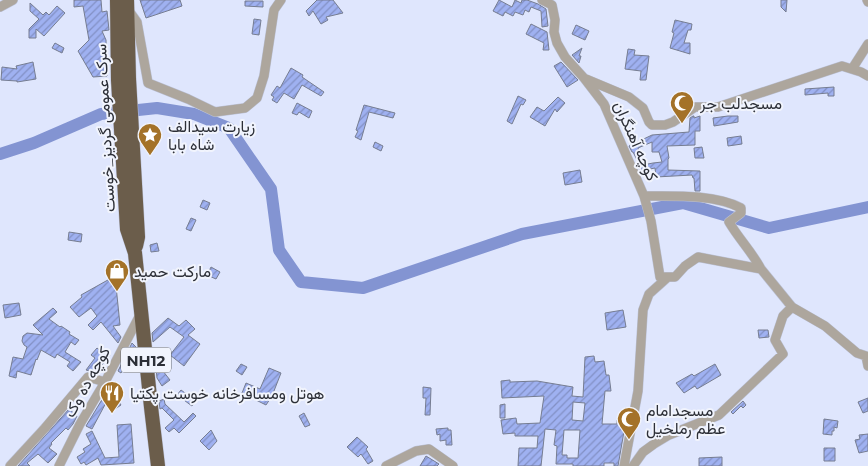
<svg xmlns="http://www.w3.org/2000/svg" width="868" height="466" font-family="Montserrat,Vazirmatn,sans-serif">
<defs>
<pattern id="building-hatch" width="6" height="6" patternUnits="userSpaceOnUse" patternTransform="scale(1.25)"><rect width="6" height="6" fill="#9fb1f1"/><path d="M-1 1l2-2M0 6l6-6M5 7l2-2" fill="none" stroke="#8290c4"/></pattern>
</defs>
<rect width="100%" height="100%" fill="#dfe6fd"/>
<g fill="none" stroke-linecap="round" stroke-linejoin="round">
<path stroke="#8394d2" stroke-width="12" d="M 0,154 L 34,143 L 101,114 L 157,108 L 194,114 L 229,128 L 271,189 L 279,250 L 301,282 L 363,288 L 522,234 L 683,203 L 769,228 L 868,207"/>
</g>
<path fill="url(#building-hatch)" stroke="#767d91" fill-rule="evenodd" d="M 74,0 L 101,0 L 102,12 L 107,11 L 109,30 L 102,31 L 106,40 L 107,76 L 93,77 L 78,51 L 89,40 L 83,6 L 74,7 Z
M 140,0 L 180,0 L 182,6 L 146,18 Z
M 317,0 L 333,0 L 343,13 L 326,17 L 328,20 L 321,24 L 313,11 L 309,16 L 306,11 Z
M 499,0 L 512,7 L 515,0 L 521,3 L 522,0 L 527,0 L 538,4 L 546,9 L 548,26 L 542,27 L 541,11 L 531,7 L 529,12 L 525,10 L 523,15 L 515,12 L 513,16 L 505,12 L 503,16 L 493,11 Z
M 781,0 L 787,0 L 786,12 L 781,7 Z
M 245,1 L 263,1 L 263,7 L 245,6 Z
M 30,3 L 43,15 L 46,12 L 49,15 L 57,6 L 65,13 L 44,36 L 36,29 L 36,38 L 29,38 L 29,29 L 39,19 L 30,11 Z
M 254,19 L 261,20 L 259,35 L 252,34 Z
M 675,20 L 692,24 L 691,30 L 688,30 L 684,43 L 690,43 L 690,54 L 670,48 L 674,33 L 672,32 Z
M 531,24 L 547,32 L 549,50 L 543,50 L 544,43 L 526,34 Z
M 576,25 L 589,31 L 585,40 L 572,34 Z
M 55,43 L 64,48 L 62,53 L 52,48 Z
M 582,48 L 579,56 L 581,56 L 579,63 L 572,55 Z
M 628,49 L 635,50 L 634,55 L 649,56 L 646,80 L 640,80 L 641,71 L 625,69 Z
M 33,62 L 36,79 L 17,82 L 17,81 L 1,80 L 2,67 L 17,69 L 16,66 Z
M 561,62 L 578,80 L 567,87 L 554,66 Z
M 291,68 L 303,75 L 302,77 L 324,92 L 321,96 L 302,85 L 294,99 L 284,93 L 277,103 L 272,100 L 274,97 L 271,95 L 277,86 L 280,88 Z
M 834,87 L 834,96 L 828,96 L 828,93 L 805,95 L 805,89 Z
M 518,96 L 526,100 L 523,105 L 521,104 L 512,124 L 507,121 Z
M 558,97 L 565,103 L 557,112 L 555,109 L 545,126 L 530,117 L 537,107 L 544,111 Z
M 297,103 L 312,111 L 309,118 L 299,112 L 297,115 L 292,113 Z
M 364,105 L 395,113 L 393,118 L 369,112 L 361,140 L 355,137 L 358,131 L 356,130 Z
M 693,116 L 694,116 L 694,118 L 700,116 L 700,131 L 695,131 L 695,145 L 667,146 L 669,158 L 668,159 L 668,170 L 700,171 L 700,191 L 695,191 L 694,178 L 693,178 L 692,175 L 656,177 L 655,168 L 640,171 L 638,166 L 653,163 L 662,162 L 659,152 L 652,152 L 652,142 L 638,148 L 643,162 L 639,164 L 633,152 L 632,152 L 629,146 L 652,135 L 689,132 L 690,118 Z
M 728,116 L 738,116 L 738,122 L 714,126 L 713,118 Z
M 741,136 L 742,144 L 728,146 L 727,138 Z
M 375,142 L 383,146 L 381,151 L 373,147 Z
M 702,147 L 704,158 L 695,158 L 694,148 Z
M 580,170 L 582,182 L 565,185 L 563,173 Z
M 203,200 L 210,203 L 207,210 L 200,207 Z
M 191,218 L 196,220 L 191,231 L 186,229 Z
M 69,232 L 82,234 L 81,242 L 68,240 Z
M 157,243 L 159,251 L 151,252 L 150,245 Z
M 211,267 L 220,272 L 216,279 L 207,275 Z
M 115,276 L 120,325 L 113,326 L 121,337 L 118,343 L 101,322 L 93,330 L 88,325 L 97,316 L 91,308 L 79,317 L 70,307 L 82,297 L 81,295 Z
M 19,303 L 21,315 L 5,318 L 3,305 Z
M 53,308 L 57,312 L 49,319 L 60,327 L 61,326 L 70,332 L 69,334 L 79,340 L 75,345 L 71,342 L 65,352 L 81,362 L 73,371 L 67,366 L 70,362 L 57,354 L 55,358 L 41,350 L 37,360 L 36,359 L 31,375 L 17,371 L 16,378 L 9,376 L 13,357 L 23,359 L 27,347 L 24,345 L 22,341 L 23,336 L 27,333 L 43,335 L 33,325 Z
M 623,310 L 626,327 L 607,330 L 605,313 Z
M 168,318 L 179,326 L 186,320 L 195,329 L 188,335 L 200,344 L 184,366 L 170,355 L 184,337 L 170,327 L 153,342 L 152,333 Z
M 758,330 L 768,330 L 769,337 L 759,338 Z
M 132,343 L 136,347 L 136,350 L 128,361 L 131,363 L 128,369 L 125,367 L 121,373 L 118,371 Z
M 97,348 L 102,352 L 103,350 L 110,355 L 98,370 L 99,371 L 97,373 L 86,370 L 95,358 L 91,355 Z
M 594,356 L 595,362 L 604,361 L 606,375 L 609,375 L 611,391 L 605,391 L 602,424 L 617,424 L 617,420 L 626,420 L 618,466 L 614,466 L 614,463 L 604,463 L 604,466 L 573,466 L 573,464 L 556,464 L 557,446 L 554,445 L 556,430 L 545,429 L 541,466 L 518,466 L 519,448 L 537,448 L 538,436 L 515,436 L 515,433 L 503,434 L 501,420 L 516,418 L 517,424 L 540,423 L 544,396 L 502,398 L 501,381 L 510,380 L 510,382 L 537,381 L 573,387 L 572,396 L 583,397 L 585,357 ZM 573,402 L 585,403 L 583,421 L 572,420 ZM 564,430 L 580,430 L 578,458 L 567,458 L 567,455 L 562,455 Z
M 241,364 L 247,367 L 242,375 L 236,371 Z
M 715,364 L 721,375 L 697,389 L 695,386 L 684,393 L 676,383 L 692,374 L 694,376 Z
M 159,366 L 170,380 L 162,386 L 157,378 L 156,368 Z
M 269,368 L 281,373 L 272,396 L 266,405 L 242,393 L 246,383 L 260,389 Z
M 423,387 L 431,388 L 430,415 L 425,415 L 426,398 L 423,398 Z
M 109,388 L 121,405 L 115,409 L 108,399 L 92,429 L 86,426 Z
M 181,390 L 196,401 L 192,406 L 177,395 Z
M 868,398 L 868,411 L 863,413 L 858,402 Z
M 164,399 L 165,404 L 184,422 L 193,413 L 196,416 L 179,433 L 174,428 L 169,432 L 165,428 L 174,420 L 162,408 L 160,409 L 159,401 Z
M 743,401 L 746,405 L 743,408 L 741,406 L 733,414 L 731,412 Z
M 505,404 L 505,418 L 500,418 L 500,405 Z
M 69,409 L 77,416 L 73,424 L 68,430 L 66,428 L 51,443 L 52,444 L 49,448 L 57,454 L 48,463 L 38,454 L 27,463 L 30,466 L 18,466 Z
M 304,413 L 310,425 L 305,427 L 299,416 Z
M 824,419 L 838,421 L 837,428 L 834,427 L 834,431 L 832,431 L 832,435 L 823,434 Z
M 131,424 L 134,463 L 101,465 L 98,458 L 86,465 L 84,462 L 81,464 L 77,457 L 85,452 L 83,449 L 91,444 L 86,434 L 92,431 L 105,458 L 119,457 L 117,425 Z
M 448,428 L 448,430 L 451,430 L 452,445 L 446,445 L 446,440 L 440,441 L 440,434 L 437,435 L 436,429 Z
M 211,430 L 217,441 L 209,450 L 200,441 Z
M 868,434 L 868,451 L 859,453 L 855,440 L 860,439 L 859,435 Z
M 357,437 L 368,447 L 366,449 L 373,461 L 368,464 L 361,454 L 358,457 L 347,447 Z
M 824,448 L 835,448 L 835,461 L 824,461 Z
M 426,456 L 439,464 L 437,466 L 420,466 Z
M 722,457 L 722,466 L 699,466 L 699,458 Z"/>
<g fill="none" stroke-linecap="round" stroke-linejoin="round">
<g stroke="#bbc1d5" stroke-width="10">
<path id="minor" d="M 542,0 L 552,5 L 555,20 L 554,32 L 557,43 L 565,57 L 584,78 L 604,104 L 644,196 L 651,221 L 660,277 L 668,277
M 867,0 L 868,2
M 0,7 L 13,0
M 127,8 L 137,22 L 148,83 L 188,99 L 215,112 L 245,108 L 257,98 L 264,76 L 274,10 L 281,0
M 852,69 L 868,44
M 586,79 L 629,97 L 643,108 L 649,122 L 652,125 L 665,125 L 673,122 L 695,107 L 718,107 L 842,66 L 861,72 L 868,76
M 761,269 L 792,307 L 825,326 L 857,353 L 866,356 L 868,366
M 10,466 L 45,428 L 88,377 L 105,382
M 59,466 L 80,424 L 105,382 L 141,313
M 386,466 L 416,451 L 429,449 L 453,466
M 624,466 L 638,391 L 643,310 L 649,294 L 668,277 L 675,277 L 685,266 L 698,257 L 761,269 C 752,252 739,239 729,222 L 741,213 L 741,208 C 715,194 674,196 644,196
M 633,466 L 643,452 L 654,444 L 669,435 L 719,415 L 783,354 L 775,340 L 783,316 L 792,307"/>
</g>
<g stroke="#bbc1d5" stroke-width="15">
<path id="highway" d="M 117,0 L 118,80 L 122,146 L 127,229 L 135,253 L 151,407 L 158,466
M 127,0 L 129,79 L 138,237 L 136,246"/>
</g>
<use href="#minor" stroke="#ada69d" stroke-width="9"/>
<use href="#highway" stroke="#6b5d4b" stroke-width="14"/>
</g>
<defs>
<g id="mosque-pin" transform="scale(1.25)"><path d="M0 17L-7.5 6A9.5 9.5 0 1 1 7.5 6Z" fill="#a47228" stroke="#f1f4fd"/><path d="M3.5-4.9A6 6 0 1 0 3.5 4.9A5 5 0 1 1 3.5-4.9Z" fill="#fff"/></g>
<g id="sight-pin" transform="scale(1.25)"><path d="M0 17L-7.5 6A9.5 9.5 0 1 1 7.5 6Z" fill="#a47228" stroke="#f1f4fd"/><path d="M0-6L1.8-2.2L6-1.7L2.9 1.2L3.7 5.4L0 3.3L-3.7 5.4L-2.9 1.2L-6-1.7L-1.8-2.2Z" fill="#fff"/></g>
<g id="shop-pin" transform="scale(1.25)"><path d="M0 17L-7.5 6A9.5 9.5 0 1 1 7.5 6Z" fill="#a47228" stroke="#f1f4fd"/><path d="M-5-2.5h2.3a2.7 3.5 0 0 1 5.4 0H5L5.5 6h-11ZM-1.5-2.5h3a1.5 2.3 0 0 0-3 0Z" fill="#fff"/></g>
<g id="restaurant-pin" transform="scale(1.25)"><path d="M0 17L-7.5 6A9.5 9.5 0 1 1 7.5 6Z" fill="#a47228" stroke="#f1f4fd"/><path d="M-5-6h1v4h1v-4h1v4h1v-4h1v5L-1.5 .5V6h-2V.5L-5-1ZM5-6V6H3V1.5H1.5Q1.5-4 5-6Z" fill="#fff"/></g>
</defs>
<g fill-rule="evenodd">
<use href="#mosque-pin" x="682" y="103"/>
<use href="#sight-pin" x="150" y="135"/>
<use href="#shop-pin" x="117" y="271"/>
<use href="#restaurant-pin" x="112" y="393"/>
<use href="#mosque-pin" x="629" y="419"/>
</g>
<g text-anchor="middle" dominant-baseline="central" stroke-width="4" stroke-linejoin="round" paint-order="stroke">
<rect fill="#f1f4fd" stroke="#676a72" stroke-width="1" x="121" y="347.5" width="50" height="25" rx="4"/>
<g font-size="15" font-weight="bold" fill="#2c2f37">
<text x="146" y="360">NH12</text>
</g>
<g font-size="16" fill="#2c2f37" stroke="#f1f4fd" text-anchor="start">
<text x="700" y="103">مسجدلب جر</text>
<text x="168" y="126">زیارت سیدالف<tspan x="168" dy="18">شاه بابا</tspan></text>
<text x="134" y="271">مارکت حمید</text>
<text x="130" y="393">هوتل ومسافرخانه خوست پکتیا</text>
<text x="646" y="410">مسجدامام<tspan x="646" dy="18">عظم رملخیل</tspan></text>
</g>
<g font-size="16" fill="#2c2f37" stroke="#f1f4fd">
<text transform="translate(105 128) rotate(-93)">سرک عمومی گردیز_خوست</text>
<text transform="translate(636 141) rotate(66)">کوچه آهنگران</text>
<text transform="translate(87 382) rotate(-61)">کوچه ده وک</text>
</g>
</g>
</svg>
